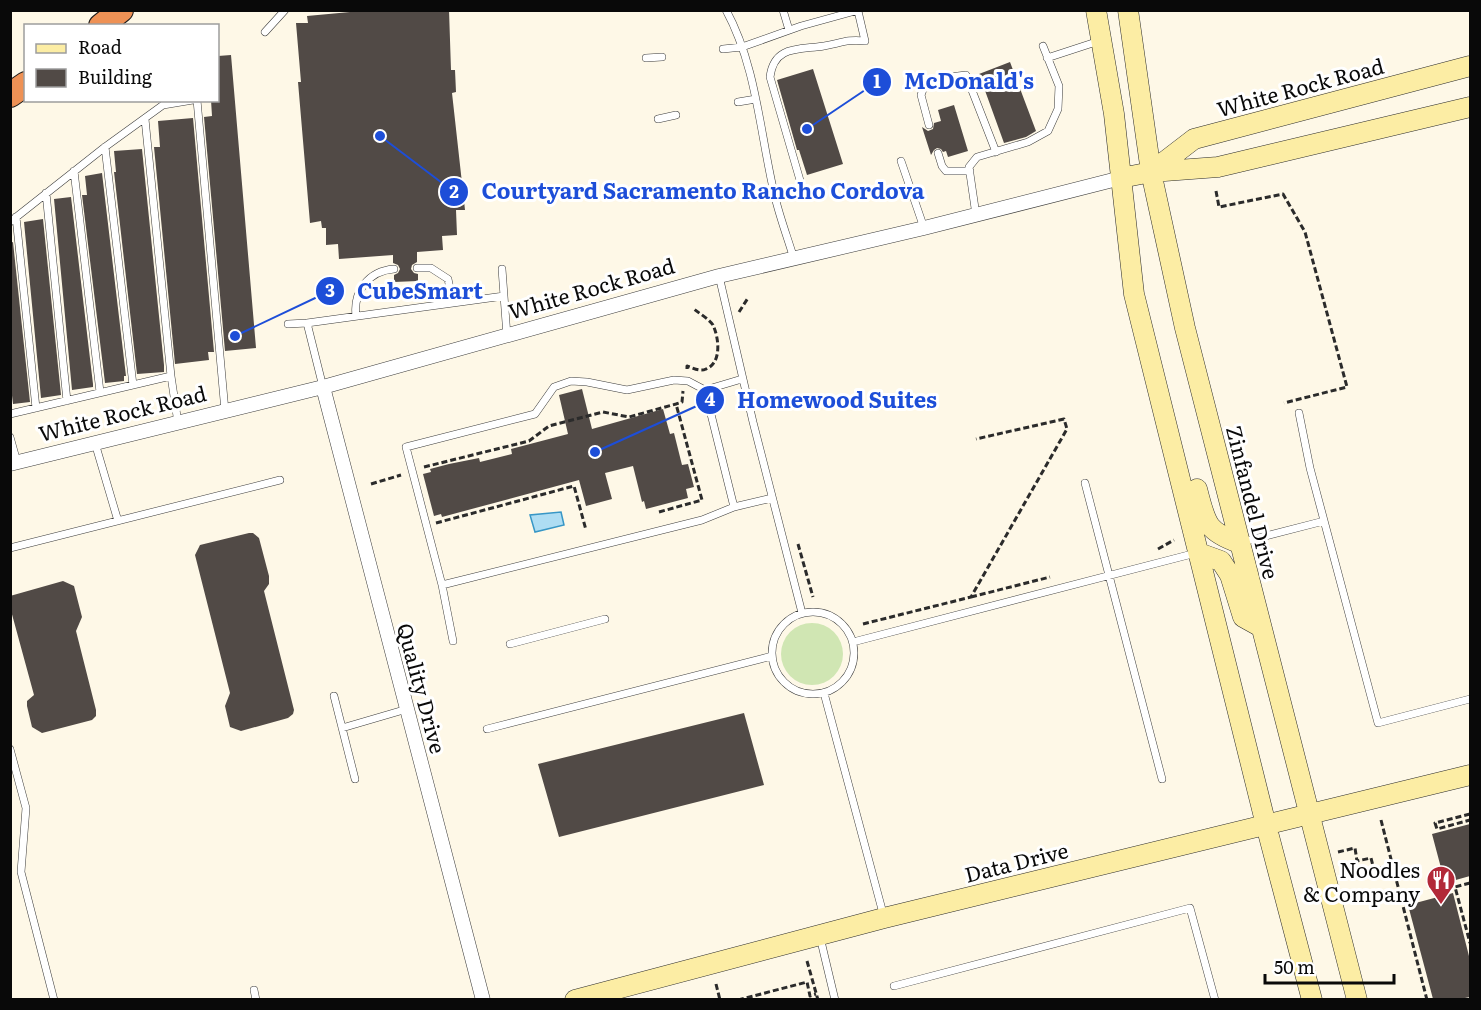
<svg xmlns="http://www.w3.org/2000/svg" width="1481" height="1010" font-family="Literata,serif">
<rect width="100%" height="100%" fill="#fef8e7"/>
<path fill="#d0e6b3" d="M781 654a31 31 0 1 1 62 0a31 31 0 1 1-62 0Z"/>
<path fill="#aeddf3" stroke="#3897c6" stroke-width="1.5" d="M 561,512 L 564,525 L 535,532 L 530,515 Z"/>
<path fill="#514a46" d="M 350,10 L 449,10 L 451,70 L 455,70 L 456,92 L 452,93 L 465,210 L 456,210 L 457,235 L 442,236 L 443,250 L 417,252 L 417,262 L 412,265 L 411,269 L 414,273 L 418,274 L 418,281 L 394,282 L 394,275 L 398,273 L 400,269 L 398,265 L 393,263 L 393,255 L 339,259 L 338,244 L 326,245 L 326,228 L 322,228 L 321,221 L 310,223 L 298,82 L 301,82 L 296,23 L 308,23 L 307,16 L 350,12 Z
M 231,55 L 256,348 L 225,351 L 204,117 L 212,116 L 211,100 L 218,100 L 218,56 Z
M 1010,62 L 1036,131 L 1026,137 L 1004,143 L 979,74 Z
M 813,69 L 843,164 L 807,175 L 799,150 L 797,150 L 777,80 Z
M 954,105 L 968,151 L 948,157 L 946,151 L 943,152 L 941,149 L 937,148 L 934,150 L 931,155 L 922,127 L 928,131 L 933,129 L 934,123 L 941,121 L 938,110 Z
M 193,118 L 214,352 L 208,352 L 209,360 L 175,364 L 154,147 L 160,147 L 158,121 Z
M 142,149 L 164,365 L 164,372 L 137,374 L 114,172 L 116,172 L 114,151 Z
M 102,173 L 126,376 L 124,376 L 124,381 L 105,383 L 82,195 L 87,195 L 85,176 Z
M 71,197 L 93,384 L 93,387 L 72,390 L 54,199 Z
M 43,219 L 61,395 L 41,398 L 24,222 Z
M 13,242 L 30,402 L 13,404 L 10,379 L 10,243 Z
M 582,389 L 592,429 L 663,409 L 670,434 L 674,433 L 682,465 L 688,464 L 694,487 L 686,489 L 688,498 L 646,509 L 644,501 L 642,502 L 633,466 L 605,473 L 612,499 L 586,506 L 579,480 L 442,517 L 441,514 L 434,516 L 423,474 L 431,472 L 430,469 L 449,464 L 479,458 L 480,462 L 512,454 L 511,449 L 568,434 L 559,395 Z
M 249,533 L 253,533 L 259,538 L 269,576 L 269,584 L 264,591 L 294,710 L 293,714 L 288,718 L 241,731 L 230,727 L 225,706 L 230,693 L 195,555 L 200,545 Z
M 63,581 L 74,586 L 82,617 L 76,631 L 96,710 L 96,716 L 92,720 L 42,733 L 32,727 L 27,706 L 27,701 L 34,695 L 10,607 L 10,596 Z
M 744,713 L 764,785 L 559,837 L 538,764 Z
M 1470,824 L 1470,876 L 1445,883 L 1432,834 Z
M 1453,893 L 1470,960 L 1470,997 L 1460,999 L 1433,999 L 1408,905 Z"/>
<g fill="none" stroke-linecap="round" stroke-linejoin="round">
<g stroke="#3c3c3c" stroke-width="8">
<path id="lane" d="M 726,10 C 757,67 760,135 775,197 C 780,218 788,239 794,259
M 783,10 L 789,30
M 265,32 L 285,10
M 723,49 L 742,47 L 801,26 L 859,10
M 646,58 L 662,57
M 1047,58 L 1099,41
M 197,100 L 225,411
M 738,102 L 756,99
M 145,119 L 171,376
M 658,119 L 676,115
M 929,125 L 921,95 L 924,87 L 941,78 L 966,75 L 996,152
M 105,147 L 133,385
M 938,153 L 942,166 L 946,171 L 970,171
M 901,161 L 924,228
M 74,171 L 100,392
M 46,193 L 67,401
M 775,198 L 804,194 L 770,77 C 774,45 799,50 824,46 C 841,43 847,39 865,41 L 858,11
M 976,215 L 969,167 L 977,157 L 1028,142 L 1048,131 L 1058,109 L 1059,86 L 1043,46
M 16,217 L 36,408
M 10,222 L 105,147 L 163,105 L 193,100
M 417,268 L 431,268 L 448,279 L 453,303
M 502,269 L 507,336
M 719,276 L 753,422 L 802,613
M 356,316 C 353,292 368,271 394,269
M 307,323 L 323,387
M 288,324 L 307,323 L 504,296
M 1299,413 L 1310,468 L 1378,723 L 1470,699
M 10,414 L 171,376 L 178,423
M 10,437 L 17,462
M 95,443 L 118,521
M 1085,483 L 1162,779
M 734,507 L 772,498
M 1242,542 L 1324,521
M 10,548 L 280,480
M 442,585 L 406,447 L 535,414 L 554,387 L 571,381 L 587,382 L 627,390 L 674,380 L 688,381 L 705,390
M772 653a41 41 0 1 1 82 0a41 41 0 1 1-82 0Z
M 453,641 L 442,585 L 702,520 L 734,507 L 705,390 L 742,379
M 853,642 L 1196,553
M 510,644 L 605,619
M 824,693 L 884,917
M 334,696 L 355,779
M 342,728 L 407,709
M 487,729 L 772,656
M 10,749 L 26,808 L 21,872 L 54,1000
M 820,937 L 835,1000
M 894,986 L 1190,908 L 1215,1000
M 254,990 L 256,1000"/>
</g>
<g stroke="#3c3c3c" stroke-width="15">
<path id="street" d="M 323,387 L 483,1000
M 10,464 L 323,387 L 719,276 L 924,228 L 1121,178"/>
</g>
<g stroke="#2b2b2b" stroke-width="21">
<path id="secondary" d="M 1096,10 L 1114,114 L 1134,294 L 1266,825 L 1312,1000
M 1128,10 L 1151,172 L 1185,328 L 1357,1000
M 1151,172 L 1194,139 L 1470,66
M 1121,178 L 1151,172 L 1218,167 L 1470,107
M 1197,489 C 1206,522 1205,531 1239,543
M 1199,553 L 1221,561 L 1230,575 L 1243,617 L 1261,627
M 575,1000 L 884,918 L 1470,775"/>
</g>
<g stroke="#1a1a1a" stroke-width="26">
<path id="highway" d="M 101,26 L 121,10
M 10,95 L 26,84"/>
</g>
<path stroke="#2b2b2b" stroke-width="3" stroke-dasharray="6 3" stroke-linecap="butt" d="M 1216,191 L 1219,207 L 1283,194 L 1305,232 L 1347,387 L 1284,403
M 739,312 L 748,298
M 687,369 L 687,366 C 693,368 700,372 706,369 C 722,363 719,338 713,325 C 709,319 700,314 694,309
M 424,467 L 529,441 L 549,426 L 603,412 L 629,417 L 676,404 L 682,402 L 683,391
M 371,484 L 401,475
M 659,512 L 702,500 L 676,404
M 436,523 L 574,486 L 586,530
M 798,544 L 813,597
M 1158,549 L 1174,540
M 971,597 L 1050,577
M 863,624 L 971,597 L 1067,429 L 1064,419 L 976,439
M 1470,814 L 1435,823 L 1437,829 L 1470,820
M 1381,820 L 1427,1000
M 1338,852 L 1355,848 L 1357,861 L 1371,858 L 1374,870 L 1391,865
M 1470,883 L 1455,887 L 1470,943
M 807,961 L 818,1000
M 716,984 L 720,1000
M 738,1000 L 807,982 L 810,996 L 816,994
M 1470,1000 L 1470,999"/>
<use href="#lane" stroke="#fff" stroke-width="7"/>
<use href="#street" stroke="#fff" stroke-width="14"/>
<use href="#secondary" stroke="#fceda4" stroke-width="20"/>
<use href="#highway" stroke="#ee9155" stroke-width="24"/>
</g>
<defs>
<g id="restaurant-pin" transform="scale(1.5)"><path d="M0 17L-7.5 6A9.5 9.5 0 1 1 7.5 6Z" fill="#b22938" stroke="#fff"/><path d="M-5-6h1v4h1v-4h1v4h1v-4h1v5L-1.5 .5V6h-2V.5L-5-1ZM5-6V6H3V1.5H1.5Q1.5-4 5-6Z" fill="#fff"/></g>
</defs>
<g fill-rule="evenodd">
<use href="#restaurant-pin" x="1441" y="880"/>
</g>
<g text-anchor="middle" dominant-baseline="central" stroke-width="6" stroke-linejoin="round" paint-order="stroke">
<g font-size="21" fill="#090909" stroke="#fff">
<text transform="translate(1300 86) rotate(-15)">White Rock Road</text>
<text transform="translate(591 287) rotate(-16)">White Rock Road</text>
<text transform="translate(122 412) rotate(-14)">White Rock Road</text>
<text transform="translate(1254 502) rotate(76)">Zinfandel Drive</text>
<text transform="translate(423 688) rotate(75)">Quality Drive</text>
<text transform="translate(1016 861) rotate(-14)">Data Drive</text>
</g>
<g font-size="21" fill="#090909" stroke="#fff" text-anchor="end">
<text x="1420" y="868">Noodles<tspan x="1420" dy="24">&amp; Company</tspan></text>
</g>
</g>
<path fill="none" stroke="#1d4ed8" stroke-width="2" d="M807 129L877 82M380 136L454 192M235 336L330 291M595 452L710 400"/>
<g fill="#1d4ed8" stroke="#fff" stroke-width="2">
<circle cx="807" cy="129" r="6"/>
<circle cx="380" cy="136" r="6"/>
<circle cx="235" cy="336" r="6"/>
<circle cx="595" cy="452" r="6"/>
<circle cx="877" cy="82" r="15"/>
<circle cx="454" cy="192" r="15"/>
<circle cx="330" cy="291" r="15"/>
<circle cx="710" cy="400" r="15"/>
</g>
<g font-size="18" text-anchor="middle" font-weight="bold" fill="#fff">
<text x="877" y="88">1</text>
<text x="454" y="198">2</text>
<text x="330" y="297">3</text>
<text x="710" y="406">4</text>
</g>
<g font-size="22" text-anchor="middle" font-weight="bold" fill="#1d4ed8" stroke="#fff" stroke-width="6" stroke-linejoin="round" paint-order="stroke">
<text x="969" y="89">McDonald's</text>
<text x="703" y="199">Courtyard Sacramento Rancho Cordova</text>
<text x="420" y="299">CubeSmart</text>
<text x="837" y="408">Homewood Suites</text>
</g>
<rect width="1481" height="1010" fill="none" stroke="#090909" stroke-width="24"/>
<rect x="24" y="24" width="195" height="78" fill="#ffffff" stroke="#9d9d9d" stroke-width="1.5"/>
<rect x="36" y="44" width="30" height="9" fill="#fceda4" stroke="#9d9d9d" stroke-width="1.5"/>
<text x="78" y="54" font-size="18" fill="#090909">Road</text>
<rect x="36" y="69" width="30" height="18" fill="#514a46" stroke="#9d9d9d" stroke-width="1.5"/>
<text x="78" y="84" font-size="18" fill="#090909">Building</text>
<path d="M1265 974v9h129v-9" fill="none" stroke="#090909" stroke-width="3"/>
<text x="1274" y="974" font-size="18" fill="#090909" stroke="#ffffff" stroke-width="4.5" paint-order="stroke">50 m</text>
</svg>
